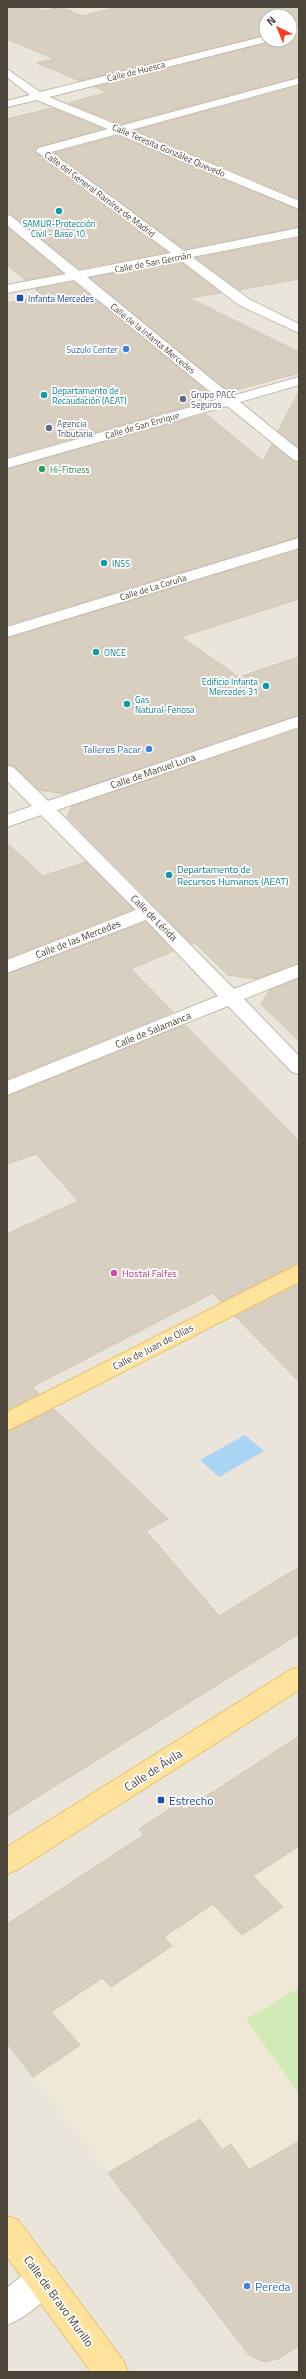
<svg xmlns="http://www.w3.org/2000/svg" width="306" height="2379" font-family="'Titillium Web',sans-serif">
<rect width="100%" height="100%" fill="#f6f3ec"/>
<path fill="#eae5da" fill-rule="evenodd" d="M 7,7 L 299,7 L 299,2372 L 7,2372 ZM 266,16 L 290,16 L 290,40 L 266,40 Z"/>
<path fill="#efe8d6" d="M 299,1736 L 299,2141 L 249,2170 L 108,2173 L 7,2043 L 7,1924 L 144,1835 L 139,1829 L 178,1804 L 185,1810 Z"/>
<path fill="#d2eab5" d="M 299,1988 L 299,2094 L 246,2019 Z"/>
<path fill="#a9d4f2" d="M 245,1435 L 264,1451 L 219,1477 L 200,1460 Z"/>
<path fill="#d8cfc1" stroke="#d3c7b4" d="M 7,7 L 34,7 L 44,11 L 60,7 L 82,16 L 118,7 L 299,7 L 299,26 L 290,27 L 290,16 L 266,16 L 266,35 L 80,81 L 37,63 L 55,59 L 7,39 Z
M 299,36 L 299,77 L 120,124 L 69,103 L 107,92 L 95,87 L 270,42 L 271,40 L 290,40 L 290,37 Z
M 299,86 L 299,199 L 136,130 Z
M 52,108 L 103,129 L 38,147 L 35,152 L 167,252 L 79,269 L 12,215 L 7,214 L 7,119 Z
M 118,136 L 299,210 L 299,227 L 184,249 L 54,153 Z
M 7,227 L 63,273 L 25,280 L 7,265 Z
M 299,238 L 299,279 L 239,290 L 196,258 Z
M 179,261 L 221,293 L 189,298 L 299,352 L 299,373 L 229,392 L 90,278 Z
M 74,282 L 213,396 L 191,402 L 195,404 L 7,457 L 7,303 L 43,296 L 35,289 Z
M 299,391 L 299,448 L 278,431 Z
M 206,414 L 263,461 L 272,444 L 293,461 L 299,462 L 299,537 L 7,625 L 7,469 Z
M 299,550 L 299,599 L 181,637 L 239,677 L 299,657 L 299,715 L 64,794 L 39,790 L 14,766 L 7,765 L 7,638 Z
M 299,729 L 299,963 L 256,979 L 228,975 L 194,942 L 191,943 L 67,817 L 72,806 Z
M 7,843 L 43,876 L 86,862 L 133,909 L 7,958 Z
M 146,922 L 173,951 L 131,969 L 173,1012 L 7,1079 L 7,974 Z
M 299,979 L 299,1041 L 261,1004 L 270,990 Z
M 185,1025 L 299,1141 L 299,1263 L 221,1302 L 213,1293 L 32,1387 L 39,1394 L 7,1410 L 7,1234 L 78,1201 L 36,1154 L 7,1164 L 7,1096 Z
M 299,1284 L 299,1382 L 235,1316 Z
M 54,1409 L 168,1519 L 146,1531 L 219,1616 L 299,1567 L 299,1634 L 7,1816 L 7,1432 Z
M 299,1736 L 299,1846 L 253,1876 L 283,1907 L 242,1935 L 213,1904 L 164,1937 L 172,1946 L 111,1987 L 102,1978 L 51,2012 L 80,2045 L 33,2077 L 7,2043 L 7,1924 L 144,1835 L 139,1829 L 178,1804 L 185,1810 Z
M 200,2119 L 222,2150 L 231,2144 L 249,2170 L 299,2141 L 299,2346 L 278,2359 L 264,2362 L 249,2355 L 108,2173 Z"/>
<g fill="none" stroke-linecap="round" stroke-linejoin="round">
<g stroke="#c2bbae" stroke-width="2">
<path id="minor" d="M 299,27 L 299,34 L 290,36 L 290,29 Z
M 266,36 L 266,40 L 270,41 L 49,97 L 120,126 L 299,78 L 299,84 L 131,130 L 299,201 L 299,209 L 118,134 L 51,152 L 184,251 L 299,228 L 299,236 L 192,257 L 249,299 L 299,324 L 299,333 L 239,305 L 179,259 L 87,277 L 232,396 L 299,377 L 299,385 L 240,402 L 299,450 L 299,461 L 294,460 L 227,406 L 7,468 L 7,459 L 219,399 L 74,280 L 7,293 L 7,285 L 66,274 L 7,225 L 7,215 L 11,216 L 79,271 L 171,253 L 36,151 L 38,148 L 108,129 L 37,100 L 7,107 L 7,101 L 30,95 L 7,77 L 7,69 L 40,92 Z
M 299,538 L 299,548 L 7,637 L 7,627 Z
M 299,716 L 299,727 L 57,810 L 234,989 L 299,964 L 299,977 L 244,999 L 299,1056 L 299,1074 L 292,1072 L 228,1006 L 7,1095 L 7,1081 L 218,996 L 146,920 L 7,973 L 7,960 L 136,910 L 41,815 L 7,827 L 7,815 L 32,806 L 7,781 L 7,766 L 13,767 L 48,801 Z
M 43,2263 L 55,2268 L 59,2279 C 51,2298 27,2317 7,2325 L 7,2288 L 31,2268 Z"/>
</g>
<g stroke="#e6c16a" stroke-width="2">
<path id="major" d="M 299,1264 L 299,1282 L 7,1431 L 7,1412 Z
M 299,1667 L 299,1690 L 17,1870 L 7,1874 L 7,1847 L 290,1670 Z
M 7,2216 L 18,2220 L 123,2360 L 128,2372 L 91,2372 L 7,2257 Z"/>
</g>
<use href="#minor" fill="#fff" fill-rule="evenodd"/>
<use href="#major" fill="#ffe39c" fill-rule="evenodd"/>
</g>
<g fill="#0f9aa8" stroke="#fff" stroke-width="1.5">
<circle cx="59" cy="211" r="4"/>
<circle cx="44" cy="395" r="4"/>
<circle cx="104" cy="563" r="4"/>
<circle cx="96" cy="652" r="4"/>
<circle cx="266" cy="686" r="4"/>
<circle cx="127" cy="704" r="4"/>
<circle cx="169" cy="875" r="4"/>
</g>
<g fill="#1a4fb4" stroke="#fff" stroke-width="1.5">
<rect x="16" y="294" width="8" height="8" rx="2"/>
<rect x="157" y="1796" width="8" height="8" rx="2"/>
</g>
<g fill="#3f7fe0" stroke="#fff" stroke-width="1.5">
<circle cx="126" cy="349" r="4"/>
<circle cx="149" cy="749" r="4"/>
<circle cx="247" cy="2286" r="4"/>
</g>
<g fill="#5c6f8a" stroke="#fff" stroke-width="1.5">
<circle cx="183" cy="399" r="4"/>
<circle cx="49" cy="428" r="4"/>
</g>
<circle fill="#2e9e5b" stroke="#fff" stroke-width="1.5" cx="42" cy="469" r="4"/>
<circle fill="#d1479c" stroke="#fff" stroke-width="1.5" cx="114" cy="1273" r="4"/>
<g text-anchor="middle" dominant-baseline="central" stroke-width="3.5" stroke-linejoin="round" paint-order="stroke">
<g font-size="9" fill="#4b4439" stroke="#fff">
<text transform="translate(136 71) rotate(-14)">Calle de Huesca</text>
<text transform="translate(169 150) rotate(23)">Calle Teresita González Quevedo</text>
<text transform="translate(100 194) rotate(37)">Calle del General Ramírez de Madrid</text>
<text transform="translate(153 262) rotate(-11)">Calle de San Germán</text>
<text transform="translate(153 338) rotate(39)">Calle de la Infanta Mercedes</text>
<text transform="translate(142 425) rotate(-16)">Calle de San Enrique</text>
<text transform="translate(153 587) rotate(-17)">Calle de La Coruña</text>
</g>
<g font-size="9" fill="#0d838f" stroke="#fff" text-anchor="start">
<text x="59" y="223" text-anchor="middle">SAMUR-Protección<tspan x="59" dy="10">Civil - Base 10.</tspan></text>
<text x="52" y="390">Departamento de<tspan x="52" dy="10">Recaudación (AEAT)</tspan></text>
<text x="112" y="563">INSS</text>
<text x="104" y="652">ONCE</text>
<text x="258" y="681" text-anchor="end">Edificio Infanta<tspan x="258" dy="10">Mercedes 31</tspan></text>
<text x="135" y="699">Gas<tspan x="135" dy="10">Natural-Fenosa</tspan></text>
</g>
<g font-size="9" fill="#164399" stroke="#fff" text-anchor="start">
<text x="28" y="298">Infanta Mercedes</text>
</g>
<g font-size="9" fill="#366cbe" stroke="#fff" text-anchor="end">
<text x="118" y="349">Suzuki Center</text>
</g>
<g font-size="9" fill="#4e5e75" stroke="#fff" text-anchor="start">
<text x="191" y="394">Grupo PACC<tspan x="191" dy="10">Seguros</tspan></text>
<text x="57" y="423">Agencia<tspan x="57" dy="10">Tributaria</tspan></text>
</g>
<g font-size="9" fill="#27864d" stroke="#fff" text-anchor="start">
<text x="50" y="469">Hi-Fitness</text>
</g>
<g font-size="10" fill="#366cbe" stroke="#fff" text-anchor="end">
<text x="141" y="749">Talleres Pacar</text>
</g>
<g font-size="10" fill="#4b4439" stroke="#fff">
<text transform="translate(153 771) rotate(-19)">Calle de Manuel Luna</text>
<text transform="translate(154 918) rotate(45)">Calle de Lérida</text>
<text transform="translate(78 939) rotate(-21)">Calle de las Mercedes</text>
<text transform="translate(153 1030) rotate(-22)">Calle de Salamanca</text>
<text transform="translate(153 1347) rotate(-27)">Calle de Juan de Olías</text>
</g>
<g font-size="10" fill="#0d838f" stroke="#fff" text-anchor="start">
<text x="177" y="869">Departamento de<tspan x="177" dy="12">Recursos Humanos (AEAT)</tspan></text>
</g>
<g font-size="10" fill="#b23c85" stroke="#fff" text-anchor="start">
<text x="122" y="1273">Hostal Falfes</text>
</g>
<g font-size="12" fill="#4b4439" stroke="#fff">
<text transform="translate(153 1770) rotate(-33)">Calle de Ávila</text>
<text transform="translate(59 2301) rotate(54)">Calle de Bravo Murillo</text>
</g>
<g font-size="12" fill="#164399" stroke="#fff" text-anchor="start">
<text x="169" y="1800">Estrecho</text>
</g>
<g font-size="12" fill="#366cbe" stroke="#fff" text-anchor="start">
<text x="255" y="2286">Pereda</text>
</g>
</g>
<rect width="306" height="2379" fill="none" stroke="#4b4439" stroke-width="16"/>
<g transform="translate(278 28) rotate(317)"><circle r="19" fill="#ffffff" stroke="#b7b4b0"/>
<path d="M0-3L7 15L0 10L-7 15Z" fill="#fc3f1d"/>
<text y="-6" font-size="11" font-weight="bold" text-anchor="middle" fill="#4b4439">N</text>
</g>
</svg>
